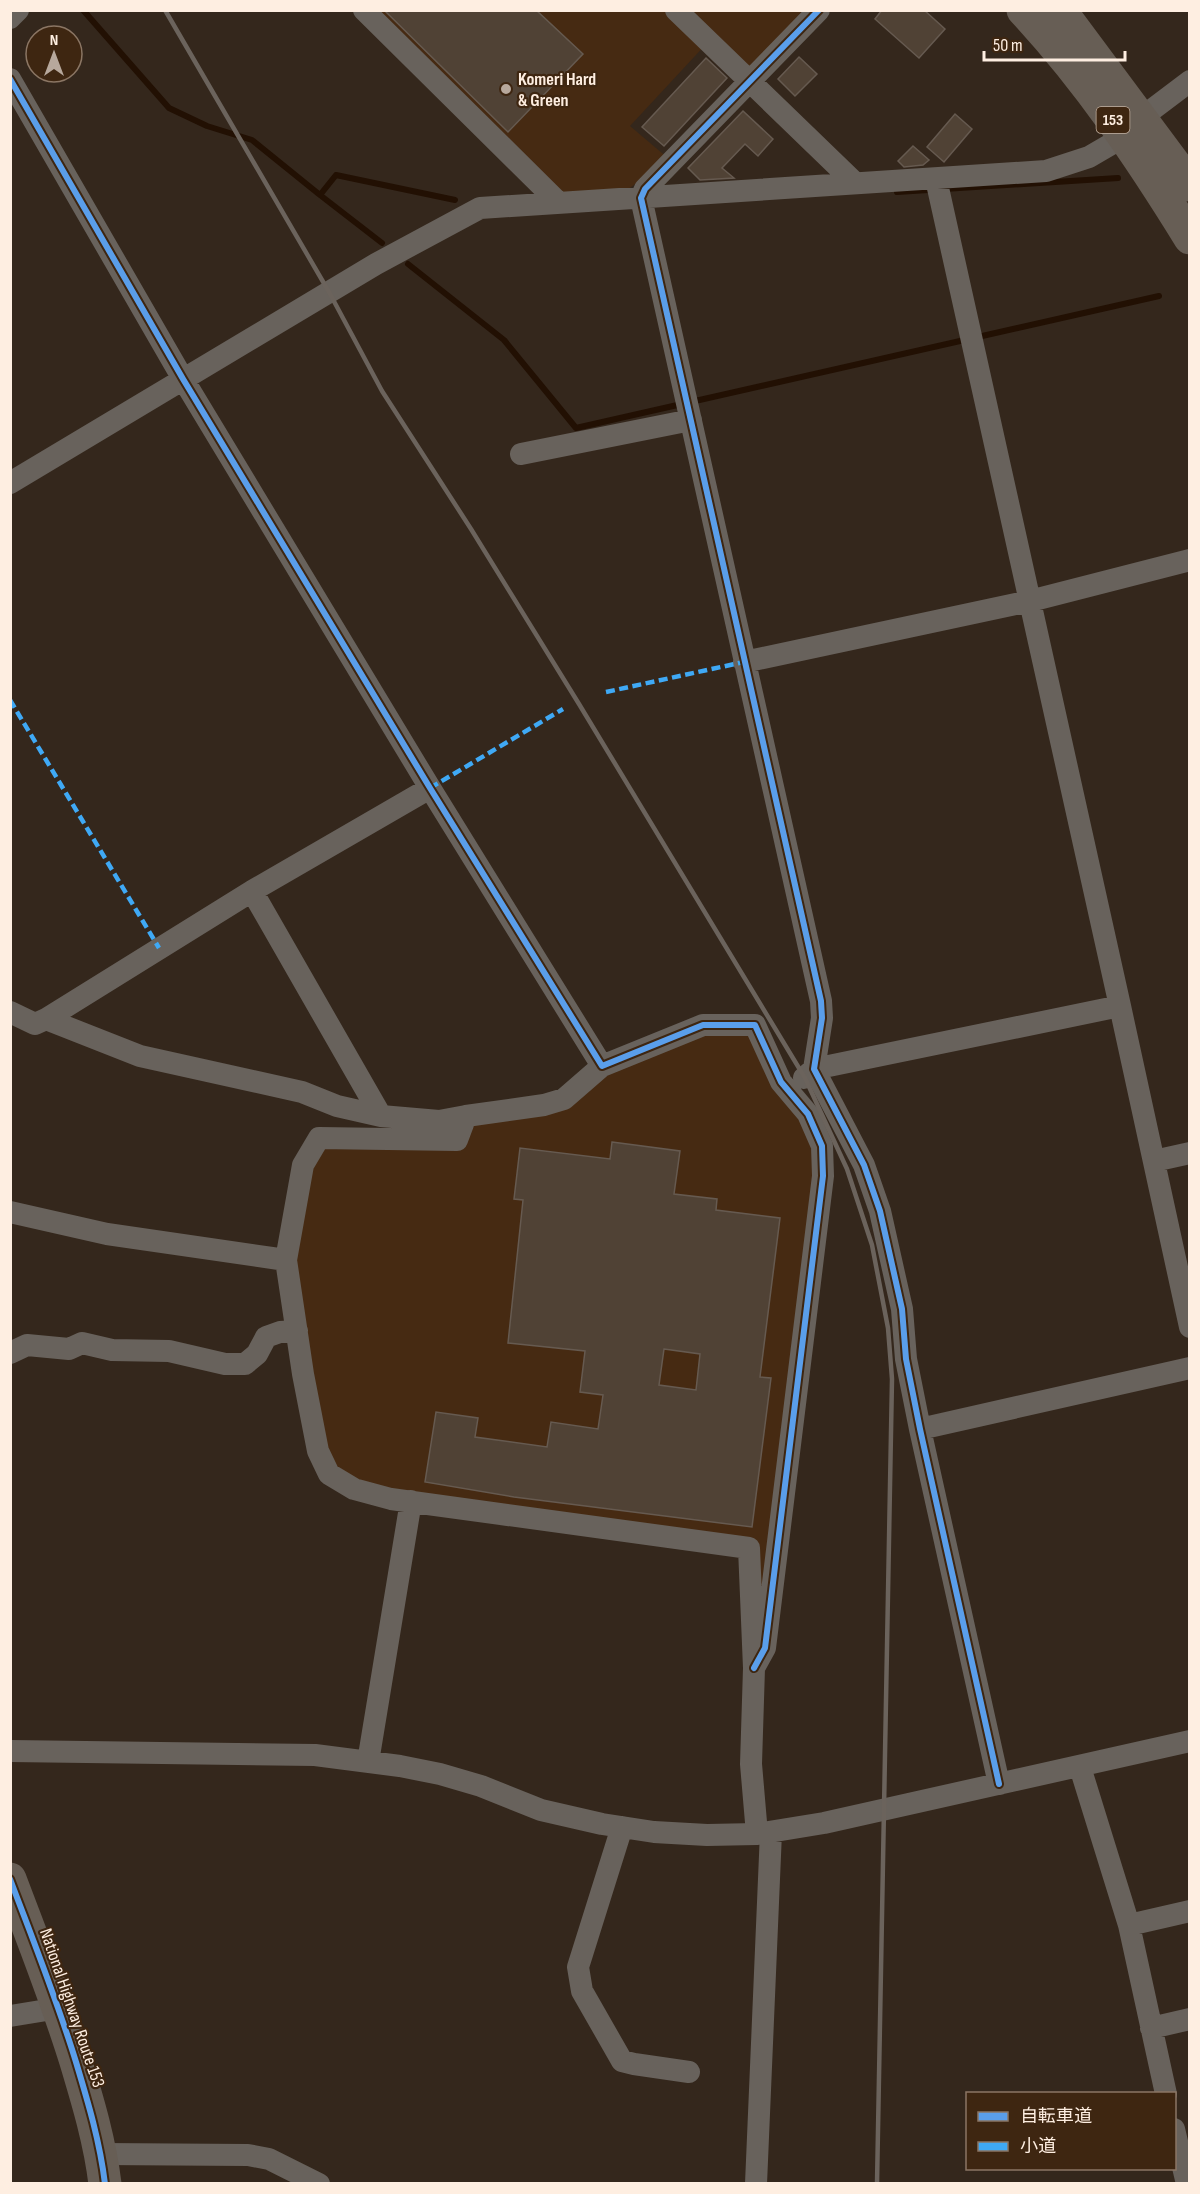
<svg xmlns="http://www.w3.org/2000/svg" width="1200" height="2194" font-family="'Sofia Sans Condensed','Noto Sans JP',sans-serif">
<rect width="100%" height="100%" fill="#34271c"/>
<path fill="#462a12" d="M 369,11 L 819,11 L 749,82 L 708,42 L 630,126 L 669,159 L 627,190 L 562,195 Z
M 703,1025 L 755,1025 L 822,1146 L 765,1648 L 749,1548 L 391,1499 L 329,1474 L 286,1260 L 319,1138 L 544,1105 Z"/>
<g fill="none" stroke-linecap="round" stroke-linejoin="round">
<path stroke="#221003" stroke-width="6" d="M 83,10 L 169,108 L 207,126 L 252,140 L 320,195 L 336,175 L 455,200
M 897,192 L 1118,178
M 320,195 L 382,243
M 408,264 L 504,340 L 576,428 L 1159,296"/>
</g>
<path fill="#504235" stroke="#665a50" stroke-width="1.5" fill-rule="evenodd" d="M 384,10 L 536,10 L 583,54 L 508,132 Z
M 882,10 L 924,10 L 945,29 L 919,58 L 875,19 Z
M 799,57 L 817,74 L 795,96 L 778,79 Z
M 706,58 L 727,78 L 664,146 L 642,127 Z
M 743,111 L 773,139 L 758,156 L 745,144 L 722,168 L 734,178 L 700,180 L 688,168 Z
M 955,114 L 972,129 L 944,162 L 927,147 Z
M 913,146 L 929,160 L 923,165 L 904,167 L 898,161 Z
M 612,1142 L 680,1151 L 674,1194 L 717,1199 L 716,1210 L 780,1218 L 760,1377 L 771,1378 L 752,1527 L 514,1497 L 425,1482 L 436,1412 L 478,1418 L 475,1437 L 547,1447 L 551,1422 L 598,1429 L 603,1395 L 580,1392 L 585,1351 L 508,1343 L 523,1200 L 514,1199 L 520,1148 L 610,1159 ZM 664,1349 L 700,1354 L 696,1390 L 659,1385 Z"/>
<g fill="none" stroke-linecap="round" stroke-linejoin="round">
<path stroke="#68625c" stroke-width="22" d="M 364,10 L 558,202
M 676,10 L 855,183
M 819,10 L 645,189 L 641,198 L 821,1001 L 822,1018 L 814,1069 L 864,1165 L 880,1211 L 902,1309 L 906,1359 L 920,1429 L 999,1784
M 10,18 L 18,10
M 10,79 L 183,379 L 430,788 L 602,1066 L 703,1025 L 755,1025 L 781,1082 L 808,1114 L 822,1146 L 823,1176 L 765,1648 L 754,1668
M 1141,118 L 1190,81
M 936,179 L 1120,1006 L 1190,1327
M 521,454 L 691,420
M 10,483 L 376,264 L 480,208 L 1046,171 L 1089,157 L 1125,136
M 744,662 L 1030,601 L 1190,560
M 252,891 L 381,1116 L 439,1121 L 466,1116
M 10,1012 L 35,1024 L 46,1019 L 252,891 L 430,788
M 46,1019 L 140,1056 L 302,1092 L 337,1106 L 381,1116
M 602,1066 L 564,1099 L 544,1105 L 466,1116 L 457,1140 L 319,1138 L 303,1165 L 286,1260 L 303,1374 L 318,1451 L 329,1474 L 354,1489 L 391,1499 L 749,1548 L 754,1668 L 751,1764 L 757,1834
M 804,1078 L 814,1069 L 1120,1006
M 1154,1161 L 1190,1153
M 10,1212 L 107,1234 L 286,1260
M 10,1353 L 27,1345 L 69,1349 L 82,1343 L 112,1350 L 169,1351 L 225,1364 L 245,1364 L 257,1354 L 266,1337 L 280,1332 L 297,1331
M 920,1429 L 1190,1368
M 10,1751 L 315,1755 L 400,1766 L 440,1774 L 481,1786 L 541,1810 L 602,1824 L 654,1832 L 707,1835 L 757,1834 L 824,1823 L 1190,1741
M 368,1762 L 411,1501
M 1080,1767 L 1129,1925 L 1166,2094
M 622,1827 L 578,1967 L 582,1991 L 622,2061 L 634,2064 L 689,2072
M 1129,1925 L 1190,1911
M 10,2016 L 59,2008
M 1151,2028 L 1190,2019
M 1174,2129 L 1187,2184
M 101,2154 L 248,2155 L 269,2159 L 319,2184
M 756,2184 L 771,1832"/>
<path stroke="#675e55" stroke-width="33" d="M 1023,10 C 1088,80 1140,157 1190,238
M 1060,10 L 1190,185
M 10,1879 C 33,1940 57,2000 76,2062 C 88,2102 100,2142 105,2184"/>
<path stroke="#6b635c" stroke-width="4.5" d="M 165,10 L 329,292 L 382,391 L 471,529 L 579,704 L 805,1078 L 847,1169 L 872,1245 L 888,1328 L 892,1379 L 877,2184"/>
<path stroke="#3fa9f5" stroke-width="4.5" stroke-dasharray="9 4.5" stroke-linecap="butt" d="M 606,692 L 744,662
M 10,700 L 159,948
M 430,788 L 563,709"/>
<g stroke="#3e2611" stroke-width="10">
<path id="cycleway" d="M 819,10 L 645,189 L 641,198 L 821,1001 L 822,1018 L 814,1069 L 864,1165 L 880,1211 L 902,1309 L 906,1359 L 920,1429 L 999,1784
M 10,79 L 183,379 L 430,788 L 602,1066 L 703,1025 L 755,1025 L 781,1082 L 808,1114 L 822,1146 L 823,1176 L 765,1648 L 754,1668
M 10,1879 C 33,1940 57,2000 76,2062 C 88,2102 100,2142 105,2184"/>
</g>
<use href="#cycleway" stroke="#5a9eea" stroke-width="6"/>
</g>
<circle fill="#b7a89c" stroke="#3e2611" stroke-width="2" cx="506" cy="89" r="6"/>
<g text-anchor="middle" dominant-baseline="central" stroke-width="4.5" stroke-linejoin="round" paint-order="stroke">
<rect fill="#3e2611" stroke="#c4b2a3" stroke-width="1.5" x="1096.5" y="107" width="33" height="26" rx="4.5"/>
<g font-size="16" font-weight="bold" fill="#feeee1">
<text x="1113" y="120">153</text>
</g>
<g font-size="18" font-weight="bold" fill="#feeee1" stroke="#3e2611" text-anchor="start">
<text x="518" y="79">Komeri Hard<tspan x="518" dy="21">&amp; Green</tspan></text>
</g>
<g font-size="18" fill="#feeee1" stroke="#3e2611">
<text transform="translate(72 2008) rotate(71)">National Highway Route 153</text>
</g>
</g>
<rect width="1200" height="2194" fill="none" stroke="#feeee1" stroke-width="24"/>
<rect x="966" y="2092" width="210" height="78" fill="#3e2611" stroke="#8b7664" stroke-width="1.5"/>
<rect x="978" y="2112" width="30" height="9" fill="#5a9eea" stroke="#8b7664" stroke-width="1.5"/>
<text x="1020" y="2122" font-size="18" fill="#feeee1">自転車道</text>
<rect x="978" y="2142" width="30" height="9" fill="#3fa9f5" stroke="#8b7664" stroke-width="1.5"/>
<text x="1020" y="2152" font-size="18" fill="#feeee1">小道</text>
<g transform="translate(54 54)"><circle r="28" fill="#3e2611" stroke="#8b7664" stroke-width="1.5"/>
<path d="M0-4.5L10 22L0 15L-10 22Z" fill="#b7a89c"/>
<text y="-9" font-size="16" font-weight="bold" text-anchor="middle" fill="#feeee1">N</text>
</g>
<path d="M984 51v9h141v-9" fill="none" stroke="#feeee1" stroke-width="3"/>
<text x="993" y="51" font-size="18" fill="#feeee1" stroke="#3e2611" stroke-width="4.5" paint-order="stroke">50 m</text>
</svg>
